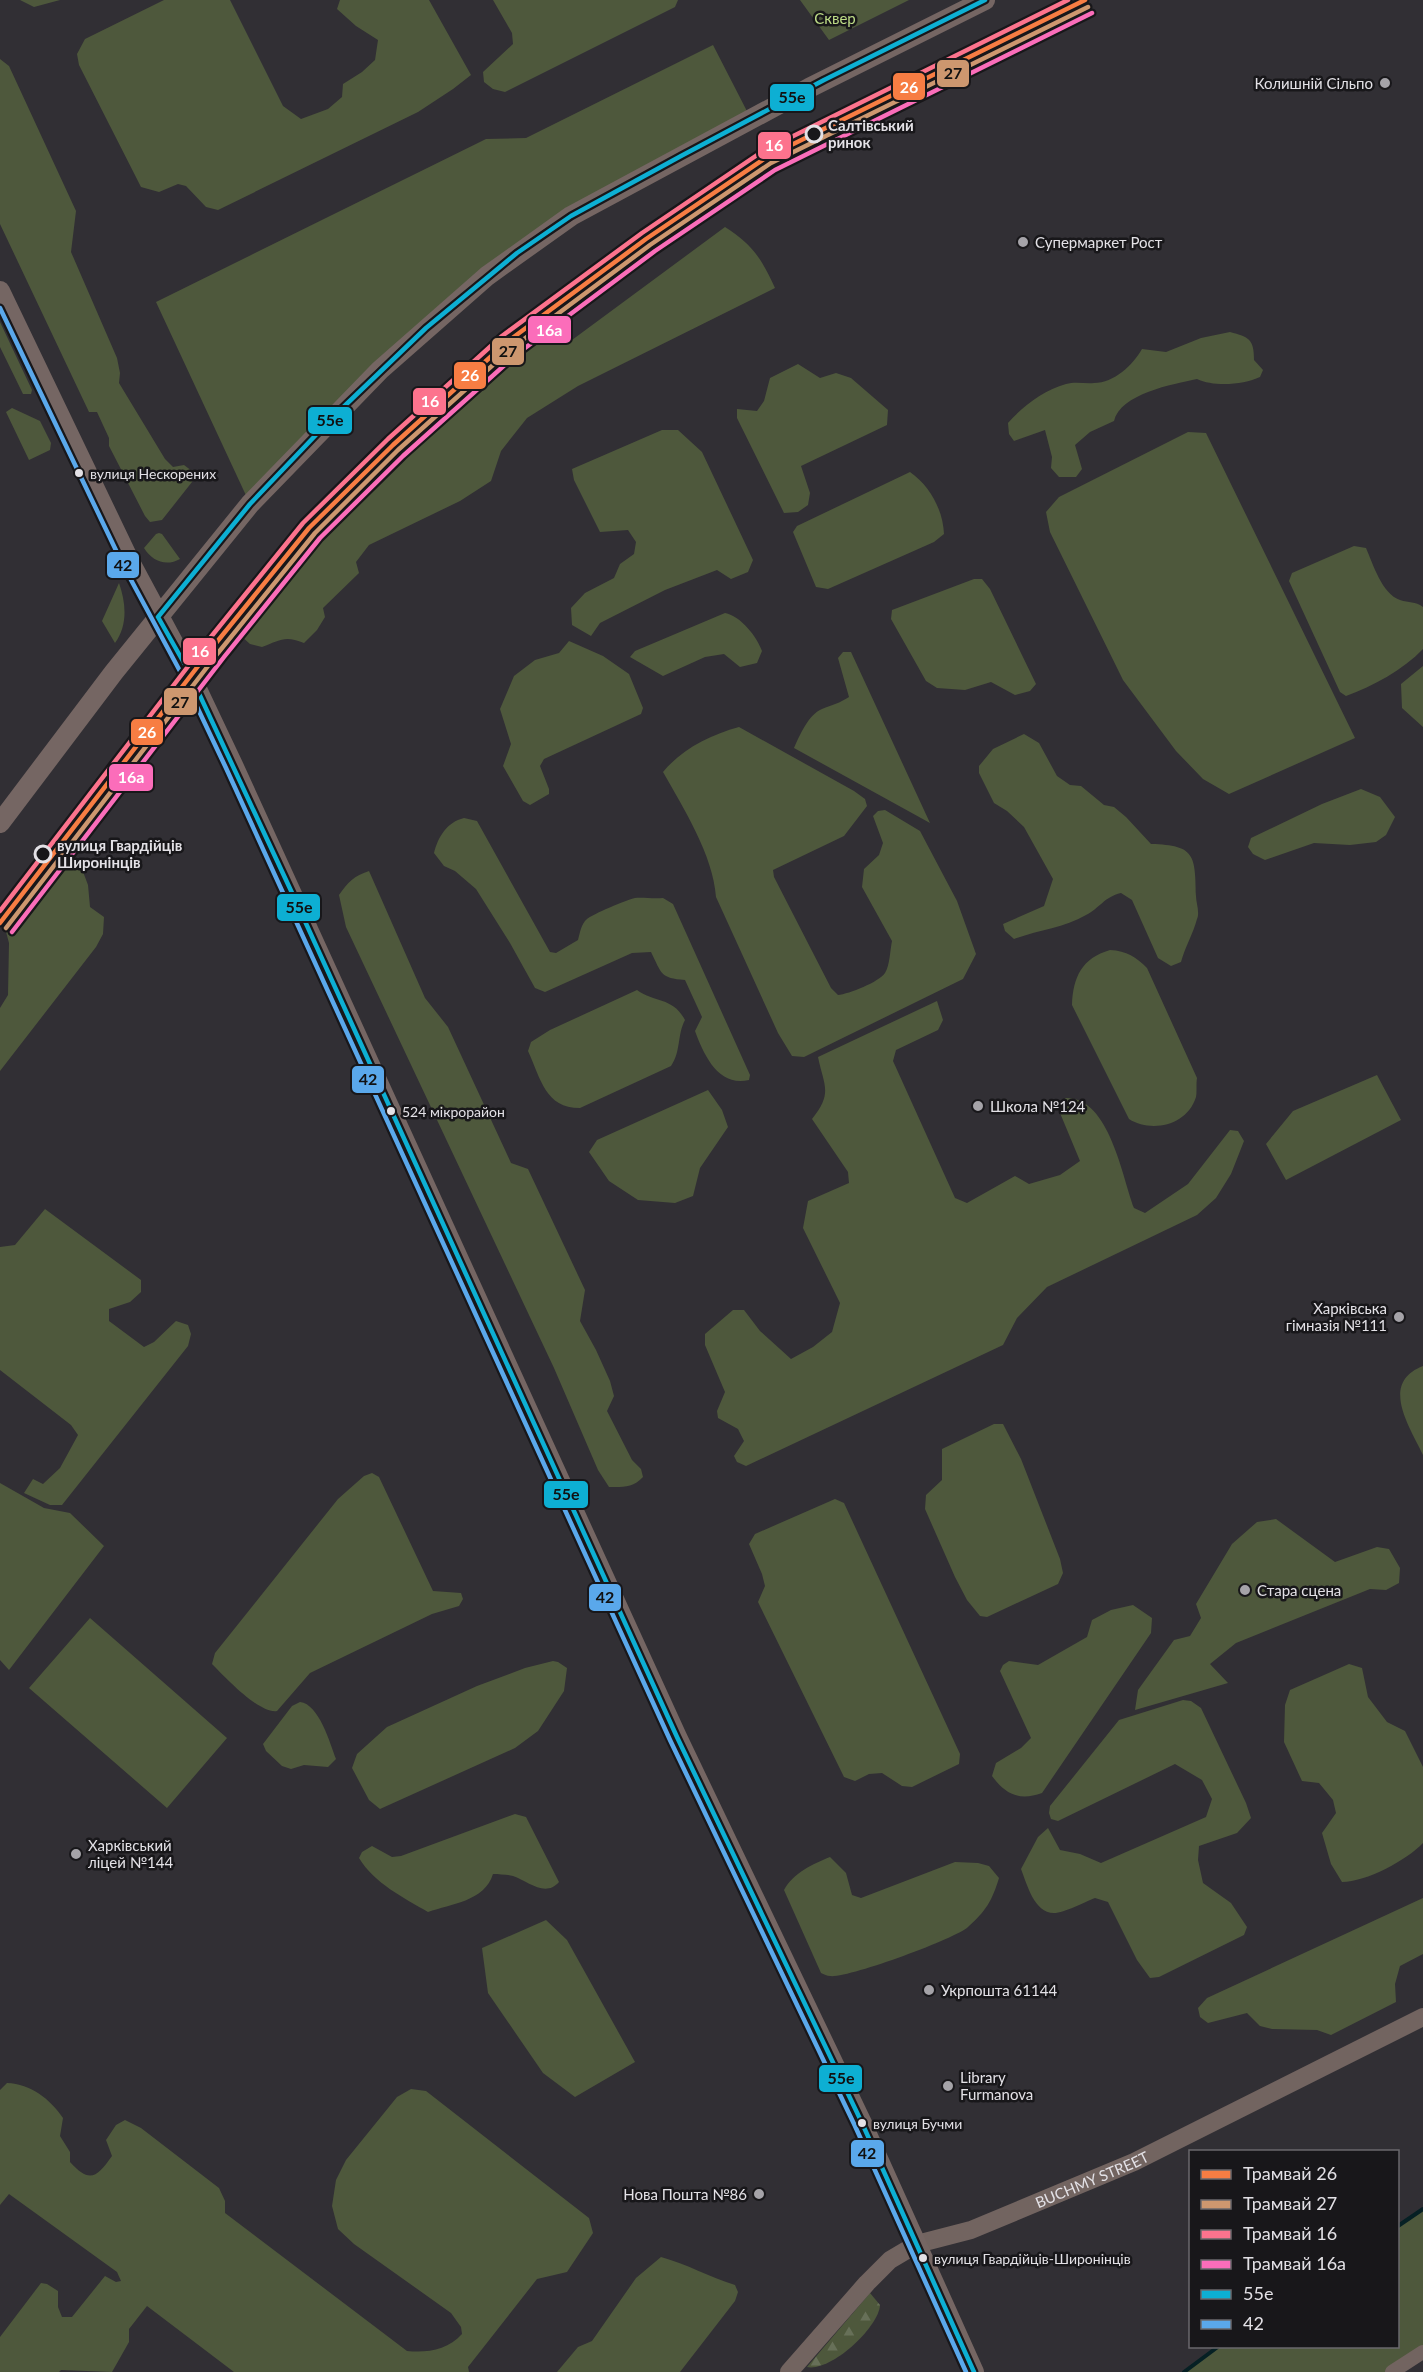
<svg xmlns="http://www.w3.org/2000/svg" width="1423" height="2372" font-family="Lato,sans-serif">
<defs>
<pattern id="forest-firs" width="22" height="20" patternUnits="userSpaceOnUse" patternTransform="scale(1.5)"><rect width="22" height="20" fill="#4e583c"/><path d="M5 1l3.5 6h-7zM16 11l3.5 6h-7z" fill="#677058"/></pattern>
</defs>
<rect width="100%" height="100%" fill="#312f34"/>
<path fill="#4e583c" d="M 20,0 L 60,0 L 34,7 Z
M 164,0 L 230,0 L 283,106 L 301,119 L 328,109 L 342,97 L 343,84 L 362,72 L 375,60 L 378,40 L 356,26 L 337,9 L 340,0 L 429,0 L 471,75 L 453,89 L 418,112 L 218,210 L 206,207 L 186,186 L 178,184 L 159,192 L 141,187 L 79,65 L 77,54 L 85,39 Z
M 493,0 L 678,0 L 675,7 L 505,92 L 493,89 L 484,82 L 483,72 L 513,44 L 512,33 Z
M 800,0 L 909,0 L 829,40 Z
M 713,45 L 751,119 L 517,253 L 250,504 L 156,302 L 486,139 L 526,138 Z
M 0,59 L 9,66 L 76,211 L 71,252 L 117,358 L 120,373 L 119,383 L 165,459 L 173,467 L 184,465 L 192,471 L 192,482 L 162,520 L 150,522 L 145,516 L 109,446 L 109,438 L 97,412 L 89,412 L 0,224 Z
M 725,227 C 752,244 762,259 775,288 L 578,386 L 527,418 L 501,451 L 491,481 L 460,501 L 369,545 L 356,562 L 359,573 L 323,608 L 325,617 L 317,630 L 304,643 C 285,635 280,640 262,647 L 250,644 L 240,635 L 239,625 L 267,597 L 275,576 L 291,556 L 359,483 L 426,421 L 494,361 L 542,323 C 556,322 563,332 572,340 Z
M 0,322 L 32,390 L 31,394 L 23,394 L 0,347 Z
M 1230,332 C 1249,337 1254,339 1254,360 L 1263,370 L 1260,377 C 1243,385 1214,387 1197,379 C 1173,384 1120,394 1114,421 L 1090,432 L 1075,445 L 1082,469 L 1076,477 L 1059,477 L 1051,468 L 1052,457 L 1045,430 L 1014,441 L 1009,434 L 1008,423 C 1023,406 1044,390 1066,384 C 1076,381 1085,384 1094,383 C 1114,383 1133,365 1142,349 L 1166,352 L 1201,338 Z
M 798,364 L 820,378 L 836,373 L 851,378 L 888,410 L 887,425 L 801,466 L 810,493 L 808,505 L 798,512 L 784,513 L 737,418 L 737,409 L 757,411 L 764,401 L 770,378 Z
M 12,408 L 40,421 L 51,443 L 50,450 L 29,460 L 6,412 Z
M 662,430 L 678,430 L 702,452 L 753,560 L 748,572 L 731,579 L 717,570 L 665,590 L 600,623 L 591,636 L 572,625 L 571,608 L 585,593 L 614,578 L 620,564 L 634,554 L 636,542 L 628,530 L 600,532 L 574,480 L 572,469 Z
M 1188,432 L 1206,433 L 1355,738 L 1229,794 L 1203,779 L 1176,751 L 1123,680 L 1050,532 L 1046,512 L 1059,497 Z
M 910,472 C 930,486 943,510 944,534 L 934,542 L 828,589 L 816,587 L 793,532 L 797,526 Z
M 159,533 L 162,534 L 180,559 C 166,567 152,561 144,548 L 156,534 Z
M 1354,546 L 1366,548 C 1373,564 1382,594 1400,600 C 1409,603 1415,601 1423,607 L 1423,649 C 1403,670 1373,686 1346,696 L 1340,692 L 1289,581 L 1292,573 Z
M 974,579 L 982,579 L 990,589 L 1036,684 L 1030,691 L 1015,695 L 991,682 L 965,690 L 937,688 L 926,681 L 891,619 L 892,610 Z
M 119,583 C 126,603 128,625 115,643 L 102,621 Z
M 725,613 C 741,616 757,637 762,651 L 757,663 L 740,667 L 724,654 L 705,657 L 663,676 L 630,657 L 635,651 Z
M 569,641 L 603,656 L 629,674 L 643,708 L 641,714 L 544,759 L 540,766 L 549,789 L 549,794 L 530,805 L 523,801 L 503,766 L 511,744 L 500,709 L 514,676 L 535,660 L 559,653 Z
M 843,652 L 851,652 L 930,823 L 794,748 C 800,735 808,715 822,709 C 832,705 840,703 849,697 L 838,658 Z
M 1423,666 L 1423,727 L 1402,708 L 1401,684 Z
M 739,727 L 854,791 L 865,799 L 867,806 L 844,836 L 773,870 L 774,877 L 831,988 L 838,995 C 849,994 879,982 885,973 C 890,965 890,950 892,941 L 862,887 L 864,869 L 879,855 L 883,843 L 873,816 L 878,811 L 885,810 L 920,831 L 957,901 L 976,954 L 963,979 L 804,1057 L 792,1056 L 778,1033 L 716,897 C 713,855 684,809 663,772 C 682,749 710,735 739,727 Z
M 1024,734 L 1039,743 L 1057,776 L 1070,785 L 1081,786 L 1104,805 L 1114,807 L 1126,817 L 1151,844 C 1196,845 1195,856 1196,896 C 1196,903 1200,912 1197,919 C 1193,934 1185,947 1181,962 L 1171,966 L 1158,958 L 1132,900 L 1121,893 C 1104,897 1100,908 1086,915 C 1064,928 1038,930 1014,939 L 1005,931 L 1003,924 L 1044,906 L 1053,879 L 1024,827 L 1007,811 L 994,803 L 979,773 L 979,766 L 993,749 Z
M 1361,789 L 1380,797 L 1395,817 L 1386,835 L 1376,842 L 1350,845 L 1314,843 L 1265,860 L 1253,854 L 1248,847 L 1251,838 L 1322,804 Z
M 464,818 L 477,821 L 550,952 L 556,953 L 578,940 C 580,933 581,924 587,919 C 593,914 626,900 635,898 C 642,897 653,899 663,898 L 673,904 L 750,1075 L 749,1080 C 718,1087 704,1055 695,1031 L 702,1017 L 685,980 C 660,978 662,974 651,952 L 632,953 L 545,992 L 535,988 L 510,943 L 476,889 L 455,871 L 444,866 L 434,853 C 438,837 447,822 464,818 Z
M 72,865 L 82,869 L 88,885 L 90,907 L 104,917 L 103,934 L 96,947 L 0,1071 L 0,1008 L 8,995 L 9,943 L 5,928 L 43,876 L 56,868 Z
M 369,871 L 425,998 L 448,1027 L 511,1163 L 528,1169 L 585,1290 L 580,1321 L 596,1350 L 610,1381 L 614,1396 L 607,1411 L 632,1460 L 641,1469 L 643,1477 C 633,1488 623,1487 609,1487 L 598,1470 L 554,1368 L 346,927 L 339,895 C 348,882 354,876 369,871 Z
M 1110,950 C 1127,951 1136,957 1147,968 L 1197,1078 C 1196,1084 1197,1092 1196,1097 C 1187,1126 1151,1133 1129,1119 L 1072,1005 C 1073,977 1082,958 1110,950 Z
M 637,990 C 655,1003 673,997 685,1020 C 677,1035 681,1052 671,1066 L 580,1108 C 545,1108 541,1079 528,1051 L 531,1042 L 550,1030 Z
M 937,1001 L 943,1020 L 938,1030 L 896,1050 L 893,1061 L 955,1198 L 967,1203 L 1015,1176 L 1029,1184 L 1060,1175 L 1080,1161 L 1060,1113 L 1065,1098 C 1109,1096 1122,1176 1134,1208 L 1145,1213 L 1188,1184 L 1230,1130 L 1238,1131 L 1244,1141 L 1231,1174 L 1216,1198 L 1197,1215 L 1047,1287 L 1017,1318 L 1003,1345 L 746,1466 L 737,1462 L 734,1456 L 744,1441 L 738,1429 L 718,1418 L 717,1411 L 725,1392 L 705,1345 L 705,1334 L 733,1310 L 744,1310 L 760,1331 L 791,1359 L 813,1347 L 832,1332 L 840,1303 L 803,1228 L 808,1201 L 849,1183 L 848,1172 L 812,1119 C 833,1093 824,1086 818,1057 Z
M 1377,1075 L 1401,1120 L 1286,1180 L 1266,1144 L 1293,1111 Z
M 708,1090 L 722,1110 L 728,1127 L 700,1168 L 693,1196 L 675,1203 L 638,1200 L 609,1181 L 589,1152 L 597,1140 Z
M 45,1209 L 141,1280 L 141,1292 L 130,1302 L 109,1309 L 109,1321 L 144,1347 L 154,1342 L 176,1321 L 188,1325 L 191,1334 L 188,1346 L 62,1505 L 50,1505 L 24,1493 L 33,1479 L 43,1484 L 60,1468 L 78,1435 L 71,1425 L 0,1370 L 0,1247 L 15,1245 Z
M 1423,1366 L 1423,1455 C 1410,1427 1379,1383 1423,1366 Z
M 994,1424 L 1003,1424 L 1021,1459 L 1060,1559 L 1063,1573 L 1058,1584 L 987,1617 L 980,1616 L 967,1600 L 955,1577 L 925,1509 L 926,1495 L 942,1480 L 942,1449 Z
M 372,1473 L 379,1477 L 433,1591 L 461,1593 L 463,1599 L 459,1606 L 432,1614 L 310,1673 L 277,1711 C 259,1714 225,1677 212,1664 L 215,1653 L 338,1499 L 364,1476 Z
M 0,1483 L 44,1508 L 70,1513 L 104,1546 L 9,1670 L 0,1660 Z
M 835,1499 L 844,1503 L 960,1754 L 959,1764 L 912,1787 L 902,1786 L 882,1773 L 869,1774 L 855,1781 L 844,1777 L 758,1602 L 765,1586 L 762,1574 L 749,1544 L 755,1534 Z
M 1276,1519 L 1335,1562 L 1377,1547 L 1389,1549 L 1400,1568 L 1399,1583 L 1386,1590 L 1370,1589 L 1236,1643 L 1210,1664 L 1228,1683 L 1135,1710 L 1138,1690 L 1174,1640 L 1190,1636 L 1201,1618 L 1196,1604 L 1232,1544 L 1257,1522 Z
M 1133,1605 L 1152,1618 L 1151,1633 L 1042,1793 C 1020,1801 1006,1795 992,1776 L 996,1763 L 1021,1748 L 1031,1738 L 1000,1671 L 1003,1665 L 1009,1661 L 1038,1665 L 1087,1637 L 1092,1620 L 1111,1610 Z
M 90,1618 L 227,1738 L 167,1808 L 29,1688 Z
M 553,1661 L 558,1662 L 567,1668 L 564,1691 L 538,1731 L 515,1748 L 380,1809 L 369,1800 L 352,1768 L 357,1754 L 387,1727 L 477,1686 L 525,1668 Z
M 1349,1664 L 1362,1668 L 1368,1697 L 1387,1722 L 1405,1731 L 1423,1767 L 1423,1843 C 1407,1860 1366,1882 1342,1882 L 1331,1864 L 1322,1833 L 1336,1813 L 1333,1800 L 1319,1783 L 1302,1781 L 1284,1742 L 1285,1705 L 1290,1690 Z
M 1183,1700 L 1191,1701 L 1201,1708 L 1246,1803 L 1251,1818 L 1237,1833 L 1199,1846 L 1198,1860 L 1203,1883 L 1231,1903 L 1247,1927 L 1244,1935 L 1159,1977 L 1150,1978 L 1137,1960 L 1108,1902 L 1095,1898 C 1085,1902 1064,1913 1054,1913 C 1034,1913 1027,1884 1021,1869 L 1038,1837 L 1048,1828 L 1060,1850 L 1080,1854 L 1101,1863 L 1206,1817 L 1212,1799 L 1202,1780 L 1175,1764 L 1058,1821 L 1051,1819 L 1049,1813 L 1050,1806 L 1119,1720 Z
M 300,1702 C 319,1704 330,1743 336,1759 L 328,1767 L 304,1765 L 291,1769 L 282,1766 L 266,1751 L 263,1744 L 292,1706 Z
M 515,1814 L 526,1817 L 559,1882 C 545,1898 528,1881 513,1876 C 507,1874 499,1875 493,1874 C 485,1901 451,1904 428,1912 C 404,1898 374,1883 359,1858 L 362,1852 L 372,1846 L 392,1857 L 401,1856 Z
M 830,1857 L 846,1873 L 852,1895 L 861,1898 L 955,1862 L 978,1863 L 989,1866 L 999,1878 C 992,1901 986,1911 968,1927 C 955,1939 846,1979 830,1976 C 827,1976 824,1974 821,1973 L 784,1890 C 793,1873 813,1864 830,1857 Z
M 1423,1898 L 1423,1954 L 1400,1966 L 1395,1984 L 1396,2002 L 1331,2035 L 1317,2030 L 1272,2029 L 1260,2026 L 1247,2013 L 1208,2023 L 1200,2017 L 1198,2008 L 1207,1998 Z
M 546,1920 L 567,1940 L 635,2062 L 575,2097 L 543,2073 L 488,1993 L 482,1948 Z
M 7,2083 C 31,2084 50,2099 63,2118 L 60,2136 L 70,2152 L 70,2162 C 90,2184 97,2177 112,2156 L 106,2140 L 116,2125 L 125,2120 L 141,2128 L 219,2188 L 225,2201 L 225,2213 L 407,2351 C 427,2353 448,2350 462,2334 L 461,2327 L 451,2313 L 354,2244 L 338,2229 L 332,2206 L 336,2180 L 346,2160 L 397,2097 L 411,2089 L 426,2091 L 589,2218 L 593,2233 L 567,2272 L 537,2279 L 468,2367 L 469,2372 L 234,2372 L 147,2306 L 129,2329 L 129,2342 L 112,2372 L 61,2370 L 59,2372 L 0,2372 L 0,2337 L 41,2283 L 47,2284 L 58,2291 L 58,2307 L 62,2317 L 72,2317 L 105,2276 L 116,2282 L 121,2281 L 117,2272 L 9,2194 L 0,2205 L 0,2090 Z
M 1423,2209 L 1423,2352 L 1392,2372 L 1184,2372 L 1220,2347 L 1398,2346 L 1398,2227 Z
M 661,2257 C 687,2264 709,2277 735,2285 L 738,2292 L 735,2301 L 680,2372 L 557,2372 L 578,2347 L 592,2341 L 636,2278 Z"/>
<path fill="url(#forest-firs)" d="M 870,2293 L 880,2305 C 879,2327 831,2372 807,2367 Z"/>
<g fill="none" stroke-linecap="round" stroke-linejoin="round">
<path stroke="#062024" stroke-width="4" d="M 1398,2226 L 1423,2209
M 1184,2372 L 1219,2346"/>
<path stroke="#726460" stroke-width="14" d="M 1392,2372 L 1423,2352"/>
<path stroke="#726460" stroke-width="18" id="s1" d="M 789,2372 L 867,2283 L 890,2260 L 917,2244 L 971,2230 L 1134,2162 L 1423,2017"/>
<path stroke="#756663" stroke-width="20" d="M 0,291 L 130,562 L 188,670 L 233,765 L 677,1737 L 862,2123 L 974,2372
M 0,823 L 114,672 L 250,504 L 380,370 L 487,276 L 571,216 L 809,88 L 985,0"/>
<g stroke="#18171a" stroke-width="9">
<path id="bus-1" d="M 158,617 L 188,670 L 293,895 L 677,1737 L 862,2123 L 974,2372
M 158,617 L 250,504 L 334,416 L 426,328 L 517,253 L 571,216 L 681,156 L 824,80 L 985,0"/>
</g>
<g stroke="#18171a" stroke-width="9">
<path id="bus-2" d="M 0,308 L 123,565 L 181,673 L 226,768 L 670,1740 L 855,2126 L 966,2372"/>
</g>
<use href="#bus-1" stroke="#0dafd3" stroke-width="4.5"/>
<use href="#bus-2" stroke="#5aa8eb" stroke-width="4.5"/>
<g stroke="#18171a" stroke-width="9">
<path id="tram-1" d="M 0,923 L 212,648 L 309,528 L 393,445 L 507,342 L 646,239 L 767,157 L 1085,0"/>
</g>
<g stroke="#18171a" stroke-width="9">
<path id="tram-2" d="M 6,928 L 218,653 L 315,533 L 398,450 L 512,348 L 650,245 L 771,163 L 1088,7"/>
</g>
<g stroke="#18171a" stroke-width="9">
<path id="tram-3" d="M 0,911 L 206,643 L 303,523 L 388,439 L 502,336 L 642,233 L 763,151 L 1068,0"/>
</g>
<g stroke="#18171a" stroke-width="9">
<path id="tram-4" d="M 12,932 L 224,657 L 320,538 L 403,456 L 517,354 L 655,251 L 775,170 L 1092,13"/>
</g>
<use href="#tram-1" stroke="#f77d43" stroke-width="4.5"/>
<use href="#tram-2" stroke="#cd976f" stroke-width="4.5"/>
<use href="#tram-3" stroke="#fc738d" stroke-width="4.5"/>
<use href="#tram-4" stroke="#fb6dba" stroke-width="4.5"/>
</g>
<g fill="#a5a3a8" stroke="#18171a" stroke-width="2">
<circle cx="1385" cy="83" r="6"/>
<circle cx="1023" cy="242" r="6"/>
<circle cx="978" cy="1106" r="6"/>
<circle cx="1399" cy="1317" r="6"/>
<circle cx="1245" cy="1590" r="6"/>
<circle cx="76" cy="1854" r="6"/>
<circle cx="929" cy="1990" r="6"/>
<circle cx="948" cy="2086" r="6"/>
<circle cx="759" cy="2194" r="6"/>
</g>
<g fill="#18171a" stroke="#e3e1e6" stroke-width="3">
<circle cx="814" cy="134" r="8"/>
<circle cx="43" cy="854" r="8"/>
</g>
<g fill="#e3e1e6" stroke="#18171a" stroke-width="2">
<circle cx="79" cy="473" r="5"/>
<circle cx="391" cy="1111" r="5"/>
<circle cx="862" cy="2123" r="5"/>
<circle cx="923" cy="2258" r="5"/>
</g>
<g text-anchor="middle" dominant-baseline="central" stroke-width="5" stroke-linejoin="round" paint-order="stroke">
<g font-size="14" fill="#e3e1e6" stroke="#18171a" text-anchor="start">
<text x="90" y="473">вулиця Нескорених</text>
<text x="402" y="1111">524 мікрорайон</text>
<text x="873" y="2123">вулиця Бучми</text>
<text x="934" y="2258">вулиця Гвардійців-Широнінців</text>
</g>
<g font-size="15" fill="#bedd87" stroke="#18171a">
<text x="835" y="18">Сквер</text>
</g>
<g font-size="15" fill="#e3e1e6" stroke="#18171a" text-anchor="start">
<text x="1373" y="83" text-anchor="end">Колишній Сільпо</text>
<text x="1035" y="242">Супермаркет Рост</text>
<text x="990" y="1106">Школа №124</text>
<text x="1387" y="1308" text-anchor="end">Харківська<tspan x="1387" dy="17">гімназія №111</tspan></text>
<text x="1257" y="1590">Стара сцена</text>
<text x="88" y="1845">Харківський<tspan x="88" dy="17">ліцей №144</tspan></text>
<text x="941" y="1990">Укрпошта 61144</text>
<text x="960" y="2077">Library<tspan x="960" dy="17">Furmanova</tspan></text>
<text x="747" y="2194" text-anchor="end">Нова Пошта №86</text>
</g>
<g font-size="15" font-weight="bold" fill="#e3e1e6" stroke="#18171a" text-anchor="start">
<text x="828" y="125">Салтівський<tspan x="828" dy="17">ринок</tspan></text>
<text x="57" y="845">вулиця Гвардійців<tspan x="57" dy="17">Широнінців</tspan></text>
</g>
<g font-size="15" fill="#e3e1e6" stroke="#18171a">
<text stroke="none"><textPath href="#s1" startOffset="369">BUCHMY STREET</textPath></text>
</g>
</g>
<g stroke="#18171a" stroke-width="2">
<rect x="936" y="59" width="34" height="29" rx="6" fill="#cd976f"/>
<rect x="892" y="72" width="34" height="29" rx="6" fill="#f77d43"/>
<rect x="769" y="83" width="46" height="29" rx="6" fill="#0dafd3"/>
<rect x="757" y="131" width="35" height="29" rx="6" fill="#fc738d"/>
<rect x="527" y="315" width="45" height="29" rx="6" fill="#fb6dba"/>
<rect x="491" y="337" width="34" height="29" rx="6" fill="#cd976f"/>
<rect x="453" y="361" width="34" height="29" rx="6" fill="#f77d43"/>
<rect x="412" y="387" width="35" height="29" rx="6" fill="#fc738d"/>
<rect x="307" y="406" width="46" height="29" rx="6" fill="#0dafd3"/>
<rect x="106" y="551" width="34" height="28" rx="6" fill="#5aa8eb"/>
<rect x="182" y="637" width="35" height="29" rx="6" fill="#fc738d"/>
<rect x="163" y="687" width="35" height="29" rx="6" fill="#cd976f"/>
<rect x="130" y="718" width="34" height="28" rx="6" fill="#f77d43"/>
<rect x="108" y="763" width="46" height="29" rx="6" fill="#fb6dba"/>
<rect x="276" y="893" width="45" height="29" rx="6" fill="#0dafd3"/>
<rect x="351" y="1065" width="34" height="29" rx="6" fill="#5aa8eb"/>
<rect x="543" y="1480" width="46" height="29" rx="6" fill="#0dafd3"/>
<rect x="588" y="1583" width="34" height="29" rx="6" fill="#5aa8eb"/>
<rect x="818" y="2064" width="45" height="29" rx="6" fill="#0dafd3"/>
<rect x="850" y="2139" width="35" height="29" rx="6" fill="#5aa8eb"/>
</g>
<g font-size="16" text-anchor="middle" font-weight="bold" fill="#fff">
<text x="909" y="93">26</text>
<text x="774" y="151">16</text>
<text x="549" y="336">16a</text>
<text x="470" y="381">26</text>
<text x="430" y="407">16</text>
<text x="200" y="657">16</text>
<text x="147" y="738">26</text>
<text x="131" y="783">16a</text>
</g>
<g font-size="16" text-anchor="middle" font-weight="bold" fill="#111">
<text x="953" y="79">27</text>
<text x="792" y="103">55е</text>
<text x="508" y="357">27</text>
<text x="330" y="426">55е</text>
<text x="123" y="571">42</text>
<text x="180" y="708">27</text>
<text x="299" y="913">55е</text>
<text x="368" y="1085">42</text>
<text x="566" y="1500">55е</text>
<text x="605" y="1603">42</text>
<text x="841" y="2084">55е</text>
<text x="867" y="2159">42</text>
</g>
<rect x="1189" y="2150" width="210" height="198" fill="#18171a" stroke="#69686c" stroke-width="1.5"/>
<rect x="1201" y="2170" width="30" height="9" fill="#f77d43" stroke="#69686c" stroke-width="1.5"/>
<text x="1243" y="2180" font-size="18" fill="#e3e1e6">Трамвай 26</text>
<rect x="1201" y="2200" width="30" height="9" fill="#cd976f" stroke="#69686c" stroke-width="1.5"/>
<text x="1243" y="2210" font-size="18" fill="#e3e1e6">Трамвай 27</text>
<rect x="1201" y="2230" width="30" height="9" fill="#fc738d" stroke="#69686c" stroke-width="1.5"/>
<text x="1243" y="2240" font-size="18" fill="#e3e1e6">Трамвай 16</text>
<rect x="1201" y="2260" width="30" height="9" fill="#fb6dba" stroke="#69686c" stroke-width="1.5"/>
<text x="1243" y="2270" font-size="18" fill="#e3e1e6">Трамвай 16a</text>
<rect x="1201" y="2290" width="30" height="9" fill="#0dafd3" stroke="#69686c" stroke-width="1.5"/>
<text x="1243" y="2300" font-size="18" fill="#e3e1e6">55е</text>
<rect x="1201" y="2320" width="30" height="9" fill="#5aa8eb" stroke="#69686c" stroke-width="1.5"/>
<text x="1243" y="2330" font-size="18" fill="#e3e1e6">42</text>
</svg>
